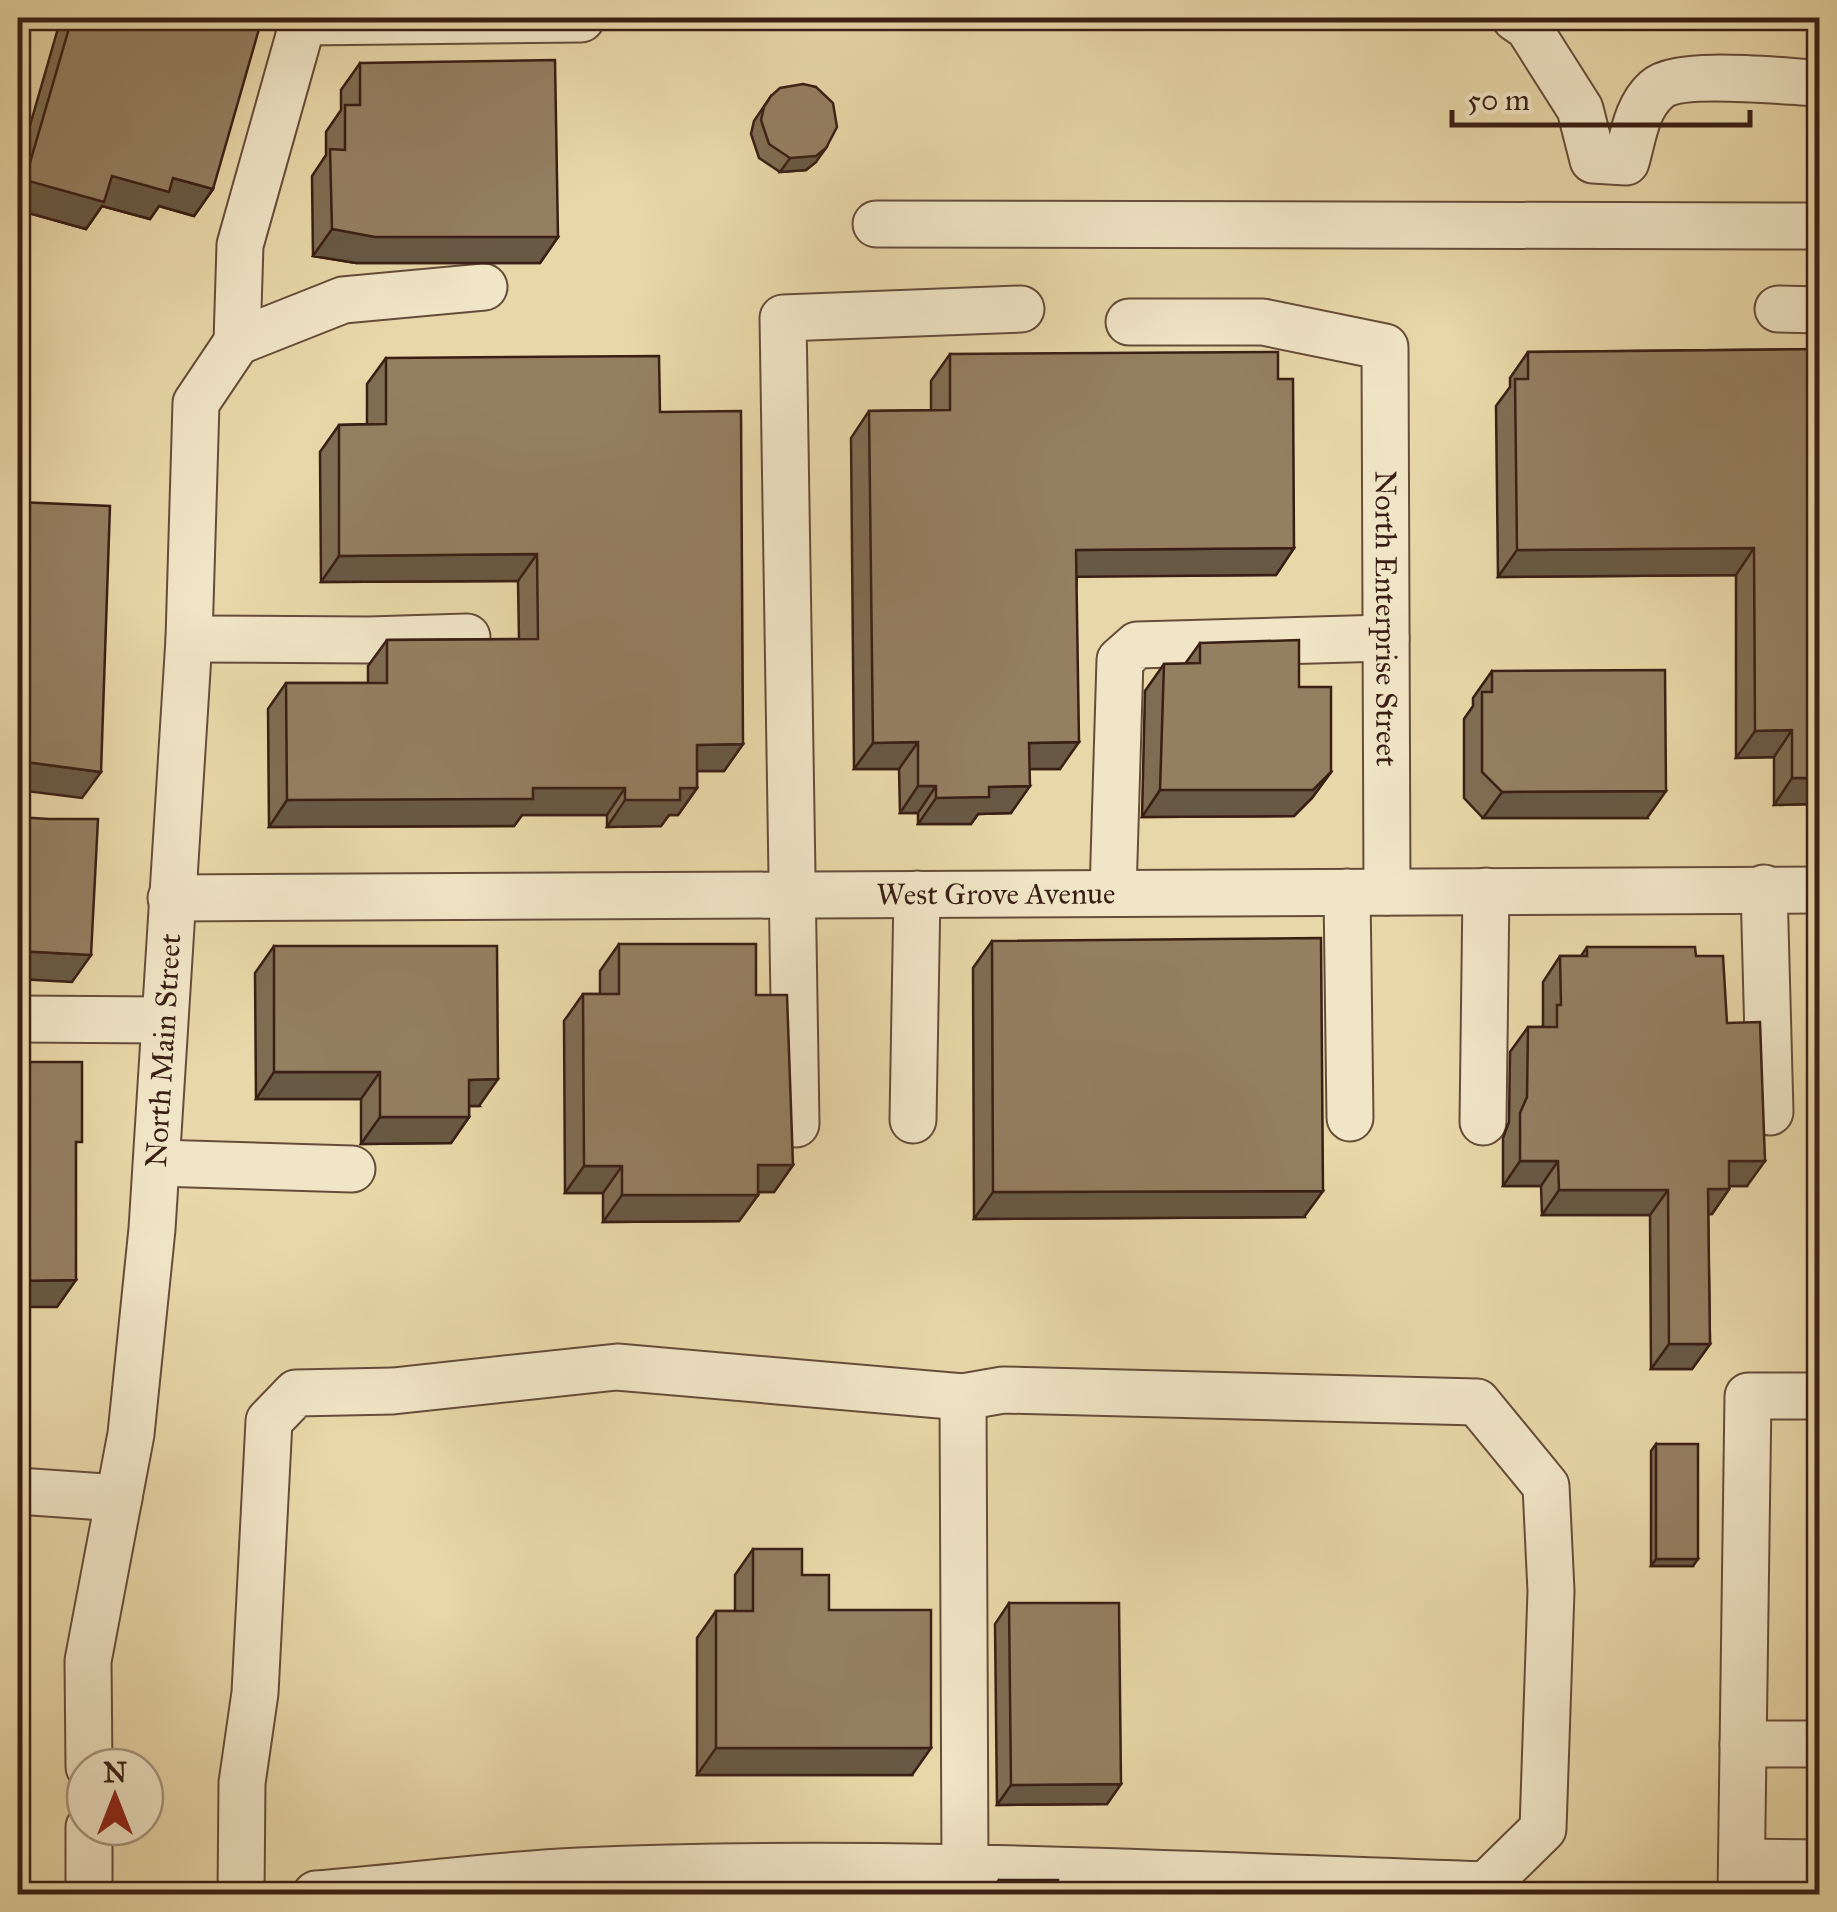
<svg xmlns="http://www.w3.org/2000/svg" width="1837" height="1912" font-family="'IM FELL Great Primer',serif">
<rect width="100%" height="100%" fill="#e8d7a8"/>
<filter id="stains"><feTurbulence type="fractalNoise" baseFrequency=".002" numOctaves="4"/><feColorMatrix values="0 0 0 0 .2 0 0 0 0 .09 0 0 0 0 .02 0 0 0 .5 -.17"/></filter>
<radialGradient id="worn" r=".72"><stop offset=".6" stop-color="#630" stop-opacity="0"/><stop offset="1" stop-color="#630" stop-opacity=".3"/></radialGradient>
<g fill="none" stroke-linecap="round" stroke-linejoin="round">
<g stroke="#664d3a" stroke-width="49">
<g id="minor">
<path d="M 1515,18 L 1528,27 L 1580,109 L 1593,160 L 1626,162 C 1633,138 1636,108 1656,90 C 1678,69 1786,82 1820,83"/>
<path d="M 303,22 L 581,19"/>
<path d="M 876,224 L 1820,226"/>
<path d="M 1778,309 L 1820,310"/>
<path id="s1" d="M 1129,322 L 1263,322 L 1385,347 L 1387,892"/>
<path d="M 237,342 L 240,245 L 304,18"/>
<path d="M 237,342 L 343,300 L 484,287"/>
<path d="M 189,639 L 369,640 L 467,637"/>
<path d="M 1764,888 L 1770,1112"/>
<path d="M 1347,892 L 1350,1118"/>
<path d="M 1113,893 L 1120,660 L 1137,645 L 1386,638"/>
<path id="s2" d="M 171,898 L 1820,890"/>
<path d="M 18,1019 L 164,1020"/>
<path d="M 913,1120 L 917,894"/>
<path d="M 1483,1122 L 1486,891"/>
<path d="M 796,1124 L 783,318 L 1021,309"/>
<path d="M 157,1163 L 352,1169"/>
<path d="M 18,1491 L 119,1498"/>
<path d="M 1743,1744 L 1820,1744"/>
<path id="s3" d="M 89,1767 L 88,1661 L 131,1434 L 152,1229 L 189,639 L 196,403 L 237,342"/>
<path d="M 89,1827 L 89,1894"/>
<path d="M 1742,1862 L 1820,1863"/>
<path d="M 241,1894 L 242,1783 L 255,1693 L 269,1421 L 296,1393 L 393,1391 L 617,1367 L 963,1397"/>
<path d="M 316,1894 C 403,1887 492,1875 579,1871 C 881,1858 1184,1875 1486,1885 L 1543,1829 L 1551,1591 L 1546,1486 L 1477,1402 L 1003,1390 L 963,1397 L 965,1868"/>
<path d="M 1741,1894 L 1748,1396 L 1820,1396"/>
</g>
</g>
<use href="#minor" stroke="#f0e5c6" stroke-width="45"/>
</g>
<path fill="#7f6d53" stroke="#3a1f15" stroke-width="2.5" d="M 61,18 L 218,18 L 213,189 L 194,216 L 159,206 L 150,219 L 102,206 L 86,229 L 18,210 L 18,167 Z
M 360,63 L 558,237 L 540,263 L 356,263 L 313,256 L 312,176 L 326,155 L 326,132 L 341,110 L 341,90 Z
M 771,96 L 816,162 L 806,170 L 780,172 L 759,158 L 751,134 L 754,121 Z
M 1820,349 L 1820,813 L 1810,813 L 1810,804 L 1774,805 L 1774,757 L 1736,758 L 1736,575 L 1498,577 L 1496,406 L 1510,387 L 1510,378 L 1528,352 Z
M 950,354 L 1278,379 L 1294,548 L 1276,575 L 1077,576 L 1060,769 L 1029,769 L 1011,813 L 978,814 L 971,824 L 918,824 L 918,813 L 900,813 L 899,769 L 854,769 L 851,438 L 869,411 L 931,410 L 931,381 Z
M 386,358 L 660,412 L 743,744 L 724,771 L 697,771 L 697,788 L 678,815 L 669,815 L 661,826 L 607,827 L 607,815 L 522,815 L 514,826 L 269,827 L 268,709 L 286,683 L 368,683 L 368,666 L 387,640 L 519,639 L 518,581 L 321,582 L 320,452 L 339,425 L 367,424 L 367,384 Z
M 1200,643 L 1299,687 L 1331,772 L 1312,798 L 1294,816 L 1142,817 L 1145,691 L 1164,664 L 1185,664 Z
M 1492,671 L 1647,818 L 1483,818 L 1464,798 L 1464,719 L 1473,706 L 1473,698 Z
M 992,941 L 1304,1217 L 974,1219 L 973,968 Z
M 619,944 L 756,995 L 793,1165 L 774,1192 L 758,1192 L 758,1195 L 739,1221 L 603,1222 L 603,1193 L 565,1193 L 564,1021 L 583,994 L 600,994 L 600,971 Z
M 274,946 L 479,1106 L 469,1106 L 469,1117 L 451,1143 L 361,1144 L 361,1099 L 256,1099 L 255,973 Z
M 1587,947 L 1696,956 L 1727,1023 L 1747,1186 L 1729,1186 L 1729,1189 L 1712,1214 L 1708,1214 L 1710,1344 L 1692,1369 L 1651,1369 L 1650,1215 L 1542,1215 L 1541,1186 L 1503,1186 L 1503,1138 L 1509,1122 L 1510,1052 L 1528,1027 L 1542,1027 L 1543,1025 L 1543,982 L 1560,956 L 1581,956 Z
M 1656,1444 L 1693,1566 L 1651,1566 L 1651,1451 Z
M 753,1549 L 802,1575 L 829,1610 L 912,1775 L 697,1775 L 697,1638 L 716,1611 L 735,1611 L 735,1575 Z
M 1009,1603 L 1121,1784 L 1107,1804 L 997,1805 L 995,1624 Z
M 999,1880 L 1058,1894 L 989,1894 Z"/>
<path fill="#685944" stroke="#3a1f15" stroke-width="2.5" d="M 826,148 L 816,162 L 806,170 L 780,172 L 790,158 Z
M 112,176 L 173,178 L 213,189 L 194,216 L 159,206 L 150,219 L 102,206 L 86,229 L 18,210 L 18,190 L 25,180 Z
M 332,229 L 558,237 L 540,263 L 356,263 L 313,256 Z
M 1294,548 L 1276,575 L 1058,577 L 1076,550 Z
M 1754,548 L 1736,575 L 1498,577 L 1517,550 Z
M 537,554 L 518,581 L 321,582 L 339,556 Z
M 1792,730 L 1774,757 L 1736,758 L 1755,731 Z
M 918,742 L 899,769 L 854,769 L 873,743 Z
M 1079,742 L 1060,769 L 1010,769 L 1029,743 Z
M 743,744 L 724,771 L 678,771 L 697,745 Z
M 18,761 L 101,772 L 82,798 L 18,790 Z
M 1331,772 L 1312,798 L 1294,816 L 1142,817 L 1160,790 Z
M 1792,778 L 1820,778 L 1820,791 L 1810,804 L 1774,805 Z
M 918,786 L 936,786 L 918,813 L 900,813 Z
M 1030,786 L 1011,813 L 978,814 L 971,824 L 918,824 L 936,798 L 989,787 Z
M 533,788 L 625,788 L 607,815 L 522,815 L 514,826 L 269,827 L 287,800 Z
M 680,788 L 697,788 L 678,815 L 669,815 L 661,826 L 607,827 L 625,800 Z
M 1666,791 L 1647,818 L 1483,818 L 1502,792 Z
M 1820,800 L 1820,813 L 1810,813 Z
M 18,951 L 91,955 L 72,982 L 18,979 Z
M 274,1072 L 380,1072 L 361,1099 L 256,1099 Z
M 498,1079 L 479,1106 L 451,1106 L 469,1080 Z
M 380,1117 L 469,1117 L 451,1143 L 361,1144 Z
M 1520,1161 L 1558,1161 L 1541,1186 L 1503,1186 Z
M 1729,1161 L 1765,1161 L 1747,1186 L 1712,1186 Z
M 758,1165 L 793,1165 L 774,1192 L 739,1192 Z
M 584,1166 L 622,1166 L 603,1193 L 565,1193 Z
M 1708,1189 L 1729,1189 L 1712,1214 L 1691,1214 Z
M 1559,1190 L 1668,1190 L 1650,1215 L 1542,1215 Z
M 1323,1191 L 1304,1217 L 974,1219 L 993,1192 Z
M 622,1195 L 758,1195 L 739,1221 L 603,1222 Z
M 76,1280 L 57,1307 L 18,1307 L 18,1281 Z
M 1669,1344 L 1710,1344 L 1692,1369 L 1651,1369 Z
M 1656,1559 L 1698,1559 L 1693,1566 L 1651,1566 Z
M 716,1748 L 931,1748 L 912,1775 L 697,1775 Z
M 1121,1784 L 1107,1804 L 997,1805 L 1011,1785 Z"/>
<path fill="#947f61" stroke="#3a1f15" stroke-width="2.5" d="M 72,18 L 218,18 L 259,29 L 213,189 L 173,178 L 169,192 L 112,176 L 104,202 L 25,180 Z
M 555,60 L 558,237 L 375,237 L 332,229 L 330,149 L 345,150 L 345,105 L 360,105 L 360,63 Z
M 803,84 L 816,87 L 833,103 L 837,127 L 826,148 L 816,156 L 790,158 L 769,144 L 761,120 L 764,107 L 771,96 L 780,88 Z
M 1820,349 L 1820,778 L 1792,778 L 1792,730 L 1755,731 L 1754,548 L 1517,550 L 1515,379 L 1528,379 L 1528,352 Z
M 1278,352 L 1278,379 L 1293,379 L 1294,548 L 1076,550 L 1079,742 L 1029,743 L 1030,786 L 989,787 L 989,797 L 936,798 L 936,786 L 918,786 L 918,742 L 873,743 L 869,411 L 950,410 L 950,354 Z
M 659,356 L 660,412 L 741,411 L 743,744 L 697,745 L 697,788 L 680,788 L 680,800 L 625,800 L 625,788 L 533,788 L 533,799 L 287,800 L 286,683 L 387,683 L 387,640 L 538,639 L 537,554 L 339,556 L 339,425 L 386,424 L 386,358 Z
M 18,502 L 110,506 L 101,772 L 18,761 Z
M 1299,640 L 1299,687 L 1331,687 L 1331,772 L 1313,790 L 1160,790 L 1164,664 L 1200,663 L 1200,643 Z
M 1665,670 L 1666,791 L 1502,792 L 1482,772 L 1482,692 L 1492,692 L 1492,671 Z
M 18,817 L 49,819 L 98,819 L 91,955 L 18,951 Z
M 1321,938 L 1323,1191 L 993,1192 L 992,941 Z
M 619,944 L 756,944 L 756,995 L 787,995 L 793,1165 L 758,1165 L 758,1195 L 622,1195 L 622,1166 L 584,1166 L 583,994 L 619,994 Z
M 274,946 L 497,946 L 498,1079 L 469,1080 L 469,1117 L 380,1117 L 380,1072 L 274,1072 Z
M 1587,947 L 1695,947 L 1696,956 L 1723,956 L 1727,1023 L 1760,1022 L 1765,1161 L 1729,1161 L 1729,1189 L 1708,1189 L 1710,1344 L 1669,1344 L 1668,1190 L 1559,1190 L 1558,1161 L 1520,1161 L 1520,1113 L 1527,1097 L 1528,1027 L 1557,1027 L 1557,1005 L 1561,1005 L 1560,956 L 1587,956 Z
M 18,1062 L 82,1062 L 82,1142 L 76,1142 L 76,1280 L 18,1281 Z
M 1656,1444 L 1698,1444 L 1698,1559 L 1656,1559 Z
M 753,1549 L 802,1549 L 802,1575 L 829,1575 L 829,1610 L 931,1610 L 931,1748 L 716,1748 L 716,1611 L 753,1611 Z
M 1009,1603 L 1119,1603 L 1121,1784 L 1011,1785 Z
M 999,1880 L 1058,1880 L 1058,1894 L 999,1894 Z"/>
<g text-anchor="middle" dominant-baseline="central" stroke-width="8" stroke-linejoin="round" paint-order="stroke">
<g font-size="30" fill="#3a1f15" stroke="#f0e5c6">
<text stroke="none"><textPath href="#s1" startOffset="530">North Enterprise Street</textPath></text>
<text stroke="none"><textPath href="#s2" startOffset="825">West Grove Avenue</textPath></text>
<text stroke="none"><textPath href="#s3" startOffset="722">North Main Street</textPath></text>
</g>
</g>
<rect width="1837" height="1912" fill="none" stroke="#e8d7a8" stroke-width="60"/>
<rect x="20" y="20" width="1797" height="1872" fill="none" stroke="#3a1f15" stroke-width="5"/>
<rect x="30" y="30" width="1777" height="1852" fill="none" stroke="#3a1f15" stroke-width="2.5"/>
<g transform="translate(115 1797)"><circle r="48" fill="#f0e5c6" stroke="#a7967f" stroke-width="2.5"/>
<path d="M0-8L18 38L0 25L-18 38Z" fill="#8f2418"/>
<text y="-15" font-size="28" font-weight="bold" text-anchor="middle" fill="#3a1f15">N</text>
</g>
<path d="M1452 110v15h298v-15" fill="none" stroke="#3a1f15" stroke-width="5"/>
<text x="1467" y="110" font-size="30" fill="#3a1f15" stroke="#f0e5c6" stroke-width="8" paint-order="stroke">50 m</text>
<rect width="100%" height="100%" filter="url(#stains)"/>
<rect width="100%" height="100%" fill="url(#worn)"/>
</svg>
